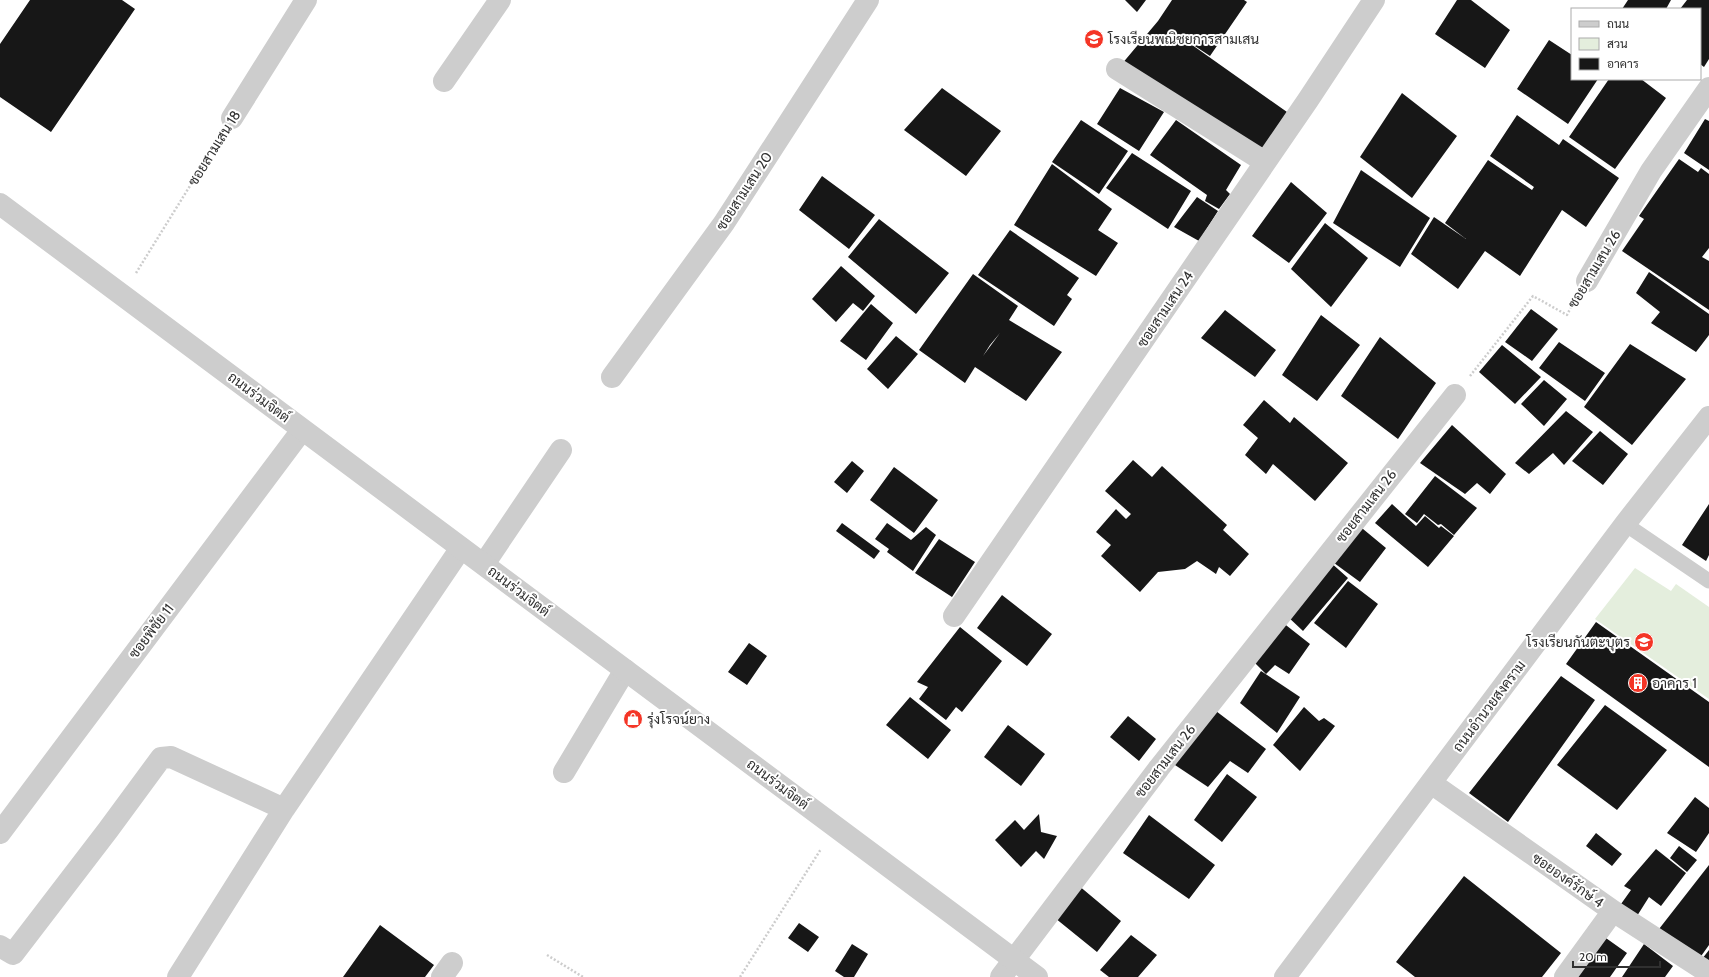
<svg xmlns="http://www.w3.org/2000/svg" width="1709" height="977" font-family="Cabin,Sarabun,sans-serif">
<rect width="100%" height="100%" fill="#fff"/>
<path fill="#e4eedd" d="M 1635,568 L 1671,591 L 1676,584 L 1709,607 L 1709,699 L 1595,619 Z"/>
<path fill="#171717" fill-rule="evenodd" d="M 30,0 L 122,0 L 135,9 L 51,132 L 0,97 L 0,44 Z
M 1125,0 L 1146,0 L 1137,12 Z
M 1172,0 L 1244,0 L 1247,2 L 1210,56 L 1178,35 L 1287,112 L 1262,152 L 1121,65 L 1158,21 Z
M 1457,0 L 1471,0 L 1510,30 L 1485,68 L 1435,34 Z
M 1628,0 L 1671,0 L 1666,9 L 1622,9 Z
M 1687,0 L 1709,0 L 1709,59 L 1704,67 L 1700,64 L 1700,9 L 1680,9 Z
M 1549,40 L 1572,55 L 1572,79 L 1598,79 L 1568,124 L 1517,89 Z
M 1609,79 L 1641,79 L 1666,98 L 1615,169 L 1569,137 Z
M 942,88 L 1001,131 L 966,176 L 904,130 Z
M 1120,88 L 1164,112 L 1139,151 L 1097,124 Z
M 1402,93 L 1457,136 L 1412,198 L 1360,157 Z
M 1517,115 L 1559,145 L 1563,139 L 1619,178 L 1586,227 L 1562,210 L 1520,276 L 1485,251 L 1458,289 L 1411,254 L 1434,217 L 1466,239 L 1445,223 L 1488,160 L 1532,190 L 1534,187 L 1490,156 Z
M 1705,119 L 1709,121 L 1709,170 L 1684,153 Z
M 1081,120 L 1128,151 L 1099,194 L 1052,162 Z
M 1176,120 L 1241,165 L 1226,190 L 1230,194 L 1219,209 L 1205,201 L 1207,195 L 1150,155 Z
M 1132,153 L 1191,191 L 1168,229 L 1106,188 Z
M 1679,159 L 1698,172 L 1701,168 L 1709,174 L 1709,248 L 1702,257 L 1709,261 L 1709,310 L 1622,251 L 1644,219 L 1639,216 Z
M 1052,164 L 1112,209 L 1098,230 L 1118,243 L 1096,276 L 1014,225 Z
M 1361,170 L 1430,218 L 1400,267 L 1333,223 Z
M 822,176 L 875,215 L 849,249 L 799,210 Z
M 1291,182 L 1327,213 L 1289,263 L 1252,236 Z
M 1197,197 L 1218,211 L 1199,241 L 1174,227 Z
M 879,219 L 949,273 L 916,314 L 848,257 Z
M 1325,223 L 1368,258 L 1331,307 L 1291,269 Z
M 1010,230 L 1079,278 L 1067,295 L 1072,299 L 1054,326 L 978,275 Z
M 841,266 L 875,296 L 863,311 L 853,303 L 836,322 L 812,299 Z
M 1649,272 L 1709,314 L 1709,335 L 1696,352 L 1651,323 L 1660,312 L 1636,293 Z
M 973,274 L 1018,306 L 1009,320 L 1062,352 L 1026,401 L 975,367 L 965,383 L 919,350 ZM 1000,333 L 983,356 L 990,345 Z
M 871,304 L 893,323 L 866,360 L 840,341 Z
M 1531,309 L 1558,329 L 1532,361 L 1505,342 Z
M 1225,310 L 1276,350 L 1255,377 L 1201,338 Z
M 1321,315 L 1360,345 L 1317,401 L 1282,375 Z
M 896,336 L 918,354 L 888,389 L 867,369 Z
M 1380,337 L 1436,383 L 1398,439 L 1341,396 Z
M 1559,342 L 1605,373 L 1585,401 L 1539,368 Z
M 1630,344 L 1686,379 L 1632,445 L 1584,407 Z
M 1502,345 L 1541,377 L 1515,404 L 1479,372 Z
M 1544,380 L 1567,399 L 1544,426 L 1521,404 Z
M 1264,400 L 1290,423 L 1294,417 L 1348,463 L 1315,501 L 1273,464 L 1266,474 L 1245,455 L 1258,438 L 1243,425 Z
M 1566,411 L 1593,432 L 1564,465 L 1553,453 L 1529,474 L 1515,463 Z
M 1452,425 L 1506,474 L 1490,494 L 1477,483 L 1465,494 L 1420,463 Z
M 1600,431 L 1628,454 L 1603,485 L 1572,461 Z
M 1133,460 L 1152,477 L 1162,466 L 1227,525 L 1223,530 L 1249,554 L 1230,576 L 1219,567 L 1216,574 L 1197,561 L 1185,569 L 1158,572 L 1140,592 L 1101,556 L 1111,545 L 1096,532 L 1116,509 L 1126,519 L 1131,514 L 1105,491 Z
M 852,461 L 864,471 L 847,493 L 834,482 Z
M 894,467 L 938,500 L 914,533 L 870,500 Z
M 1435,476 L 1477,508 L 1454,535 L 1441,524 L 1438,525 L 1424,514 L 1417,523 L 1405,514 Z
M 1392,504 L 1416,526 L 1425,516 L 1439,528 L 1441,526 L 1454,536 L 1428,567 L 1375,523 Z
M 1709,504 L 1709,555 L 1706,561 L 1682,545 Z
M 842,523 L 880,551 L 874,559 L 836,531 Z
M 887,523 L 911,540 L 926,527 L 936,535 L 913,571 L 887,552 L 889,549 L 875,539 Z
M 1357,524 L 1386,548 L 1360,582 L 1330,560 Z
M 939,539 L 975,562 L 952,597 L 915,573 Z
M 1329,561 L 1348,578 L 1303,631 L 1286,615 Z
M 1348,581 L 1378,604 L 1346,648 L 1314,623 Z
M 1002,595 L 1052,634 L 1027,666 L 977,628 Z
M 1282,622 L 1310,644 L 1289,674 L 1275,665 L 1266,674 L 1251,659 Z
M 1596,622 L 1709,702 L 1709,767 L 1566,664 Z
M 960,627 L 1002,661 L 962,712 L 956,707 L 946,720 L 919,699 L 928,687 L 917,682 Z
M 749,643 L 767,656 L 747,685 L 728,672 Z
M 1261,671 L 1300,697 L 1277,733 L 1240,703 Z
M 1561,676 L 1595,700 L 1508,822 L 1469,793 Z
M 910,697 L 951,730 L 928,759 L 886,725 Z
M 1605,705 L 1667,750 L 1617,810 L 1557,765 Z
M 1304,707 L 1319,721 L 1324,718 L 1335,726 L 1300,771 L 1273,745 Z
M 1212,708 L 1266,749 L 1248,773 L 1230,761 L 1208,787 L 1169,761 Z
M 1128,716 L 1156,739 L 1139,761 L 1110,737 Z
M 1008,725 L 1045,754 L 1021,786 L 984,757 Z
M 1227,774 L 1257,797 L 1222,842 L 1194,820 Z
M 1695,797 L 1709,808 L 1709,833 L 1696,852 L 1667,833 Z
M 1039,814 L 1041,832 L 1057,836 L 1044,859 L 1036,851 L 1021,867 L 995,840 L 1015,820 L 1024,830 Z
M 1149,815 L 1215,865 L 1189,899 L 1123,853 Z
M 1596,833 L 1622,854 L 1612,866 L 1586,846 Z
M 1679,846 L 1697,860 L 1687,872 L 1670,858 Z
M 1656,849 L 1686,873 L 1661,906 L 1649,897 L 1637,916 L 1621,904 L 1631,890 L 1624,886 Z
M 1709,865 L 1709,945 L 1699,959 L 1659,929 Z
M 1464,876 L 1561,953 L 1542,977 L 1415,977 L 1396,962 Z
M 1078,885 L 1121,921 L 1097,952 L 1055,918 Z
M 799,923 L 819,937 L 808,952 L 788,938 Z
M 380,925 L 434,965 L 425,977 L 343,977 Z
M 1589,926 L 1627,953 L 1610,977 L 1577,977 Z
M 1131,935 L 1157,955 L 1138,977 L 1109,977 L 1100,970 Z
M 852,944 L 868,954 L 854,977 L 844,977 L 835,971 Z
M 1644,944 L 1673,966 L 1665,977 L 1622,977 Z
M 1709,950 L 1709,964 L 1702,959 Z"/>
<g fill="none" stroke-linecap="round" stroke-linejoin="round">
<path stroke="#cdcdcd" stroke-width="2.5" stroke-dasharray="2 2" stroke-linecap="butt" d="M 136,273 L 219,139
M 1470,376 L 1533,296 L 1567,315 L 1573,303
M 547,955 L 583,977
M 740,977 L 821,849"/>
<path stroke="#cdcdcd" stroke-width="15" d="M 1625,524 L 1709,581"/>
<path stroke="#cdcdcd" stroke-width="22" d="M 1117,69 L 1265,162
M 444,81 L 500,0
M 232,118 L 306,0
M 1587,281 L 1651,171 L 1709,88
M 612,377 L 724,223 L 868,0
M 484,564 L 561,450
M 954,616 L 1308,100 L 1374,0
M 564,772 L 625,670
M 1431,783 L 1613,911 L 1709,973
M 0,833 L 302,430
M 0,946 L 13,954 L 108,830 L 161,758 L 171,757 L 284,809
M 178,977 L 284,809 L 461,548
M 442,977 L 452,963
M 1001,977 L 1159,768 L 1455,395
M 1565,977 L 1613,911"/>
<path stroke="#cdcdcd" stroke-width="22" d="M 0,204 L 1037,977
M 1285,977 L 1625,524 L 1709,417"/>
</g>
<defs>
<g id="school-disc" transform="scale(1)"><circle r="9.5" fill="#f43526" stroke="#fff"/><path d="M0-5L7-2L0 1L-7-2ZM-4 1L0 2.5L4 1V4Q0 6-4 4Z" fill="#fff"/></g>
<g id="building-disc" transform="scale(1)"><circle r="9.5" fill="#f43526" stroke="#fff"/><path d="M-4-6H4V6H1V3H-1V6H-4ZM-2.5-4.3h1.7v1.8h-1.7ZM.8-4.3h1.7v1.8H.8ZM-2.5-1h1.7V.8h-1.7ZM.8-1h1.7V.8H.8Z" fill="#fff"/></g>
<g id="shop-disc" transform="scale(1)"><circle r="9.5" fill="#f43526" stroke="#fff"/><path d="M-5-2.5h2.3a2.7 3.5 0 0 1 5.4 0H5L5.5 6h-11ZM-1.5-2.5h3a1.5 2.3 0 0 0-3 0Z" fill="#fff"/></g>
</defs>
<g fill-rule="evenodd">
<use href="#school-disc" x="1094" y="39"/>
<use href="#school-disc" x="1644" y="642"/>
<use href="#building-disc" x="1638" y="683"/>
<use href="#shop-disc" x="633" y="719"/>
</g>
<g text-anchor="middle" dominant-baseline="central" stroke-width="4" stroke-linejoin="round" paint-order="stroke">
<g font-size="14" fill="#303030" stroke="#fff" text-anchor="start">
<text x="1108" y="39">โรงเรียนพณิชยการสามเสน</text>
<text x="1630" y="642" text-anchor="end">โรงเรียนกันตะบุตร</text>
<text x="1652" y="683">อาคาร 1</text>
<text x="647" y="719">รุ่งโรจน์ยาง</text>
</g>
<g font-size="14" fill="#303030" stroke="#fff">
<text transform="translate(214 148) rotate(-58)">ซอยสามเสน 18</text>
<text transform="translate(744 191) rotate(-57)">ซอยสามเสน 20</text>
<text transform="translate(1594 269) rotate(-59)">ซอยสามเสน 26</text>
<text transform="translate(1165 309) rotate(-56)">ซอยสามเสน 24</text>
<text transform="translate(259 397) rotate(37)">ถนนร่วมจิตต์</text>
<text transform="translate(1366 506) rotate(-52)">ซอยสามเสน 26</text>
<text transform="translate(519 591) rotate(37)">ถนนร่วมจิตต์</text>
<text transform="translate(151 631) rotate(-53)">ซอยพิชัย 11</text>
<text transform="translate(1489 706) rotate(-53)">ถนนอำนวยสงคราม</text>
<text transform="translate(1165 761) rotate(-52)">ซอยสามเสน 26</text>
<text transform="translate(778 784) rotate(37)">ถนนร่วมจิตต์</text>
<text transform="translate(1568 880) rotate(35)">ซอยองค์รักษ์ 4</text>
</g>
</g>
<rect x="1571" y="8" width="130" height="72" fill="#ffffff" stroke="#acacac"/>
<rect x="1579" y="21" width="20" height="6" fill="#cdcdcd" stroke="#acacac"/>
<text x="1607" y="28" font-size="12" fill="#303030">ถนน</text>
<rect x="1579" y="38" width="20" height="12" fill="#e4eedd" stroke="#acacac"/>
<text x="1607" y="48" font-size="12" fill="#303030">สวน</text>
<rect x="1579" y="58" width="20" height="12" fill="#171717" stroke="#acacac"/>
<text x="1607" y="68" font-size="12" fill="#303030">อาคาร</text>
<path d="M1573 961v6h87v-6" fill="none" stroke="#303030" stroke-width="2"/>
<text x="1579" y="961" font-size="12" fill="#303030" stroke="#ffffff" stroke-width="3" paint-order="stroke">20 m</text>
</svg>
